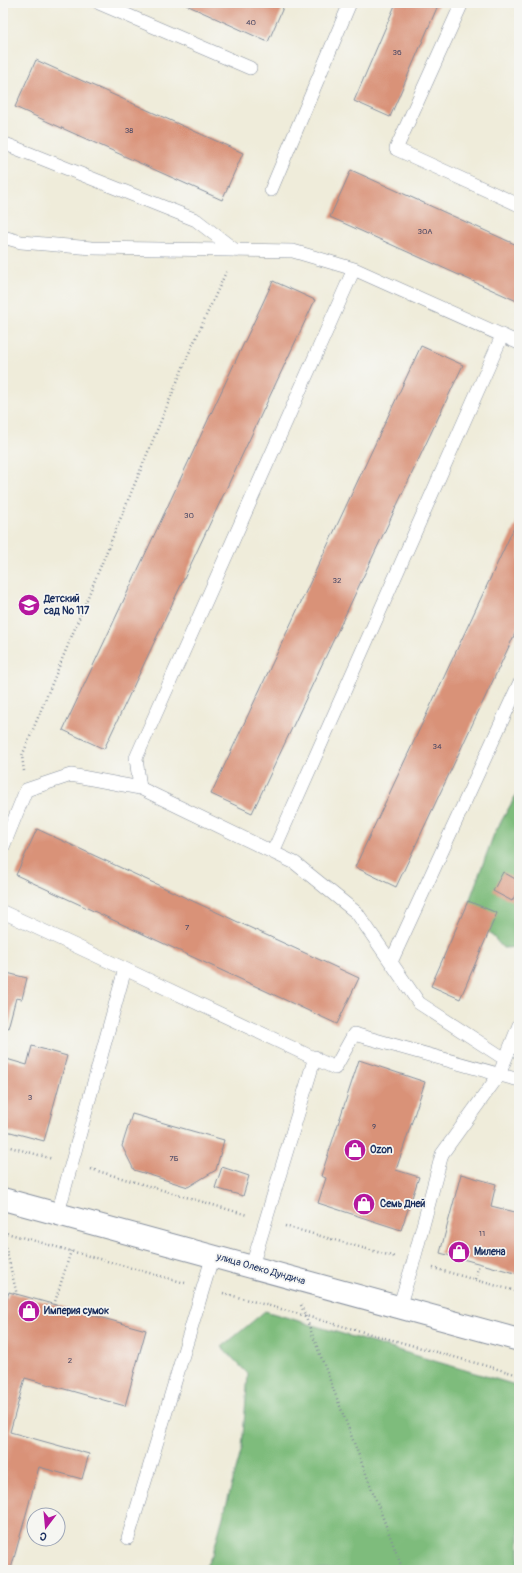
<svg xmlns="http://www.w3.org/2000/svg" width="522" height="1573" font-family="Pangolin,sans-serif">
<rect width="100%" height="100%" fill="#f6f6f2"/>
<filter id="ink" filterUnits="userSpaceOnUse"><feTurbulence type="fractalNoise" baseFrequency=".025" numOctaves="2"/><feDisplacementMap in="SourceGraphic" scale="8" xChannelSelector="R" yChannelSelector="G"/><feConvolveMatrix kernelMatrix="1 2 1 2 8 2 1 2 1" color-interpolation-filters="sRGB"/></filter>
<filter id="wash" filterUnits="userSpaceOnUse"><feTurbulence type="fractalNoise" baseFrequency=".012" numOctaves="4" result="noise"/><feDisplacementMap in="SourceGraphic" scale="16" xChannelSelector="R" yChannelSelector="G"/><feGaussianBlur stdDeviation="0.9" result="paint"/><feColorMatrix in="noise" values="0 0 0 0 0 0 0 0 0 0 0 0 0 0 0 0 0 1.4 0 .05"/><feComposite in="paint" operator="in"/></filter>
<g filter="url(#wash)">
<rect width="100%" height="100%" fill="#efecda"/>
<path fill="#7ebc7b" stroke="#4c766c" d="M 519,790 L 519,947 L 503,948 L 467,907 L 494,834 Z
M 265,1311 L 519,1386 L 519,1570 L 204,1570 L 213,1553 L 242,1448 L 248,1374 L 222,1347 Z"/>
<g id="blocks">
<path fill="#d99278" d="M 182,3 L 285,3 L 268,42 Z
M 396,3 L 439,3 L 390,117 L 354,101 Z
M 36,60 L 243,153 L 222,200 L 15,107 Z
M 351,170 L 519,246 L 519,302 L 330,217 Z
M 273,281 L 315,300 L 104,749 L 63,730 Z
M 421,346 L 463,365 L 252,813 L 211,794 Z
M 519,517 L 519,625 L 396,887 L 355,867 Z
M 37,829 L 359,978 L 337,1024 L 16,875 Z
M 503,872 L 519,881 L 519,888 L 512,901 L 493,891 Z
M 468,901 L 497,913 L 460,999 L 431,986 Z
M 3,972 L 27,978 L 22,999 L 16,998 L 8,1028 L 3,1026 Z
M 32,1046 L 67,1056 L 44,1141 L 3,1130 L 3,1058 L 27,1065 Z
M 359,1060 L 425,1082 L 396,1170 L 419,1177 L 401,1230 L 318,1203 L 326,1178 L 321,1176 Z
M 132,1114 L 224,1140 L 216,1170 L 188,1187 L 134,1170 L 122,1146 Z
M 222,1167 L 249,1176 L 243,1196 L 215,1188 Z
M 461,1174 L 496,1184 L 491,1206 L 519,1213 L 519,1274 L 440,1253 Z
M 9,1292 L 146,1330 L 125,1406 L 25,1378 L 10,1432 L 89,1454 L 82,1479 L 39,1467 L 11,1569 L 3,1567 L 3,1297 L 7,1298 Z"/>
</g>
</g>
<g filter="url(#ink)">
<use href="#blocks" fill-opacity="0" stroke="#858e9c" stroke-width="1"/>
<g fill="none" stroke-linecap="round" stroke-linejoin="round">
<g stroke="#858e9c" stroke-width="14">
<path id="service" d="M 99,3 L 250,68
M 462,3 L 396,149 L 519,205
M 3,143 L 196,220 L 236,251
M 271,190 L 350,3
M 3,237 L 21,242 L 92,248 L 293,251 L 354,269 L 519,343
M 354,269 L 136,758 L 140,788 L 295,863 L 357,913 L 419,1003 L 505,1059
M 3,847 L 26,790 L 71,775 L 140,788
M 273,852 L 502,336
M 3,912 L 125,969 L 58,1213
M 391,962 L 519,684
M 125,969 L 335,1068 L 354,1034 L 519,1080
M 252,1266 L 315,1057
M 399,1307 L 413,1263 L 442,1154 L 499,1075 L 519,1025
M 128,1538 L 213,1255"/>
</g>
<g stroke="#858e9c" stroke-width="24">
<path id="tertiary" d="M 3,1199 L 519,1340"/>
</g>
<path stroke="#858e9c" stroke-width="2.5" stroke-dasharray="1 3" stroke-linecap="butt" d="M 24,771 L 22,756 L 189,353 L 227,270
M 3,1145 L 53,1159
M 91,1169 L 247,1215
M 285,1226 L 395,1257
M 3,1232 L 185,1283
M 3,1236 L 17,1295
M 433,1268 L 519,1292
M 475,1279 L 479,1264
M 223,1293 L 519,1375
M 54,1305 L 71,1251
M 301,1305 L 403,1570"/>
<use href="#service" stroke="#fff" stroke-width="13"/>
<use href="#tertiary" stroke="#fff" stroke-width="22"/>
</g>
</g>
<defs>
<g id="school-disc" transform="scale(1.15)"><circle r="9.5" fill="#b5179e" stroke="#f6f6f2"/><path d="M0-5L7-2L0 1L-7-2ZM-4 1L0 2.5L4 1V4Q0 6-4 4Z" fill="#fff"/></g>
<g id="shop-disc" transform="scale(1.15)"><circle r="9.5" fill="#b5179e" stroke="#f6f6f2"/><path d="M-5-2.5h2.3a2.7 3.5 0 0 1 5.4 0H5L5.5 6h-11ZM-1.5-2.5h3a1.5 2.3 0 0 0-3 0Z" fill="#fff"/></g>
</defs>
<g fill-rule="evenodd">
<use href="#school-disc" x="29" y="605"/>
<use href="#shop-disc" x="355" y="1150"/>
<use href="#shop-disc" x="364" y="1204"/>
<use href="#shop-disc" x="459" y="1252"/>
<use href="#shop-disc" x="29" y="1311"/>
</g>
<g text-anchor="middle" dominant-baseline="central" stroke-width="3.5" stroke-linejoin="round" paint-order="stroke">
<g font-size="8" fill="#4a4864">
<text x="251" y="22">40</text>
<text x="397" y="52">36</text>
<text x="129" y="130">38</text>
<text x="425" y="231">30А</text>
<text x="189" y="515">30</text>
<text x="337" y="580">32</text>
<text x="437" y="746">34</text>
<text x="187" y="927">7</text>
<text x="30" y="1097">3</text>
<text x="374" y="1126">9</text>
<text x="174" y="1158">7Б</text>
<text x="482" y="1233">11</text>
<text x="70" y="1360">2</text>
</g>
<g font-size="10" font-weight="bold" fill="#1b2f5e" stroke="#f6f6f2" text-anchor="start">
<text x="44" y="599">Детский<tspan x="44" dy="12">сад № 117</tspan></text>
<text x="370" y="1150">Ozon</text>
<text x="380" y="1204">Семь Дней</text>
<text x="474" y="1252">Милена</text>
<text x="44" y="1311">Империя сумок</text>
</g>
<g font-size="10" fill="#1b2f5e" stroke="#f6f6f2">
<text transform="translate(261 1269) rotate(16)">улица Олеко Дундича</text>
</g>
</g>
<rect width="522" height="1573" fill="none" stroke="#f6f6f2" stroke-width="16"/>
<g transform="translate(46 1527) rotate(196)"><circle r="19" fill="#f6f6f2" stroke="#9ea6b7"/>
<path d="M0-3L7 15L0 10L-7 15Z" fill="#b5179e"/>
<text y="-6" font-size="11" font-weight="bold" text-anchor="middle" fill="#1b2f5e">С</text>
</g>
</svg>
